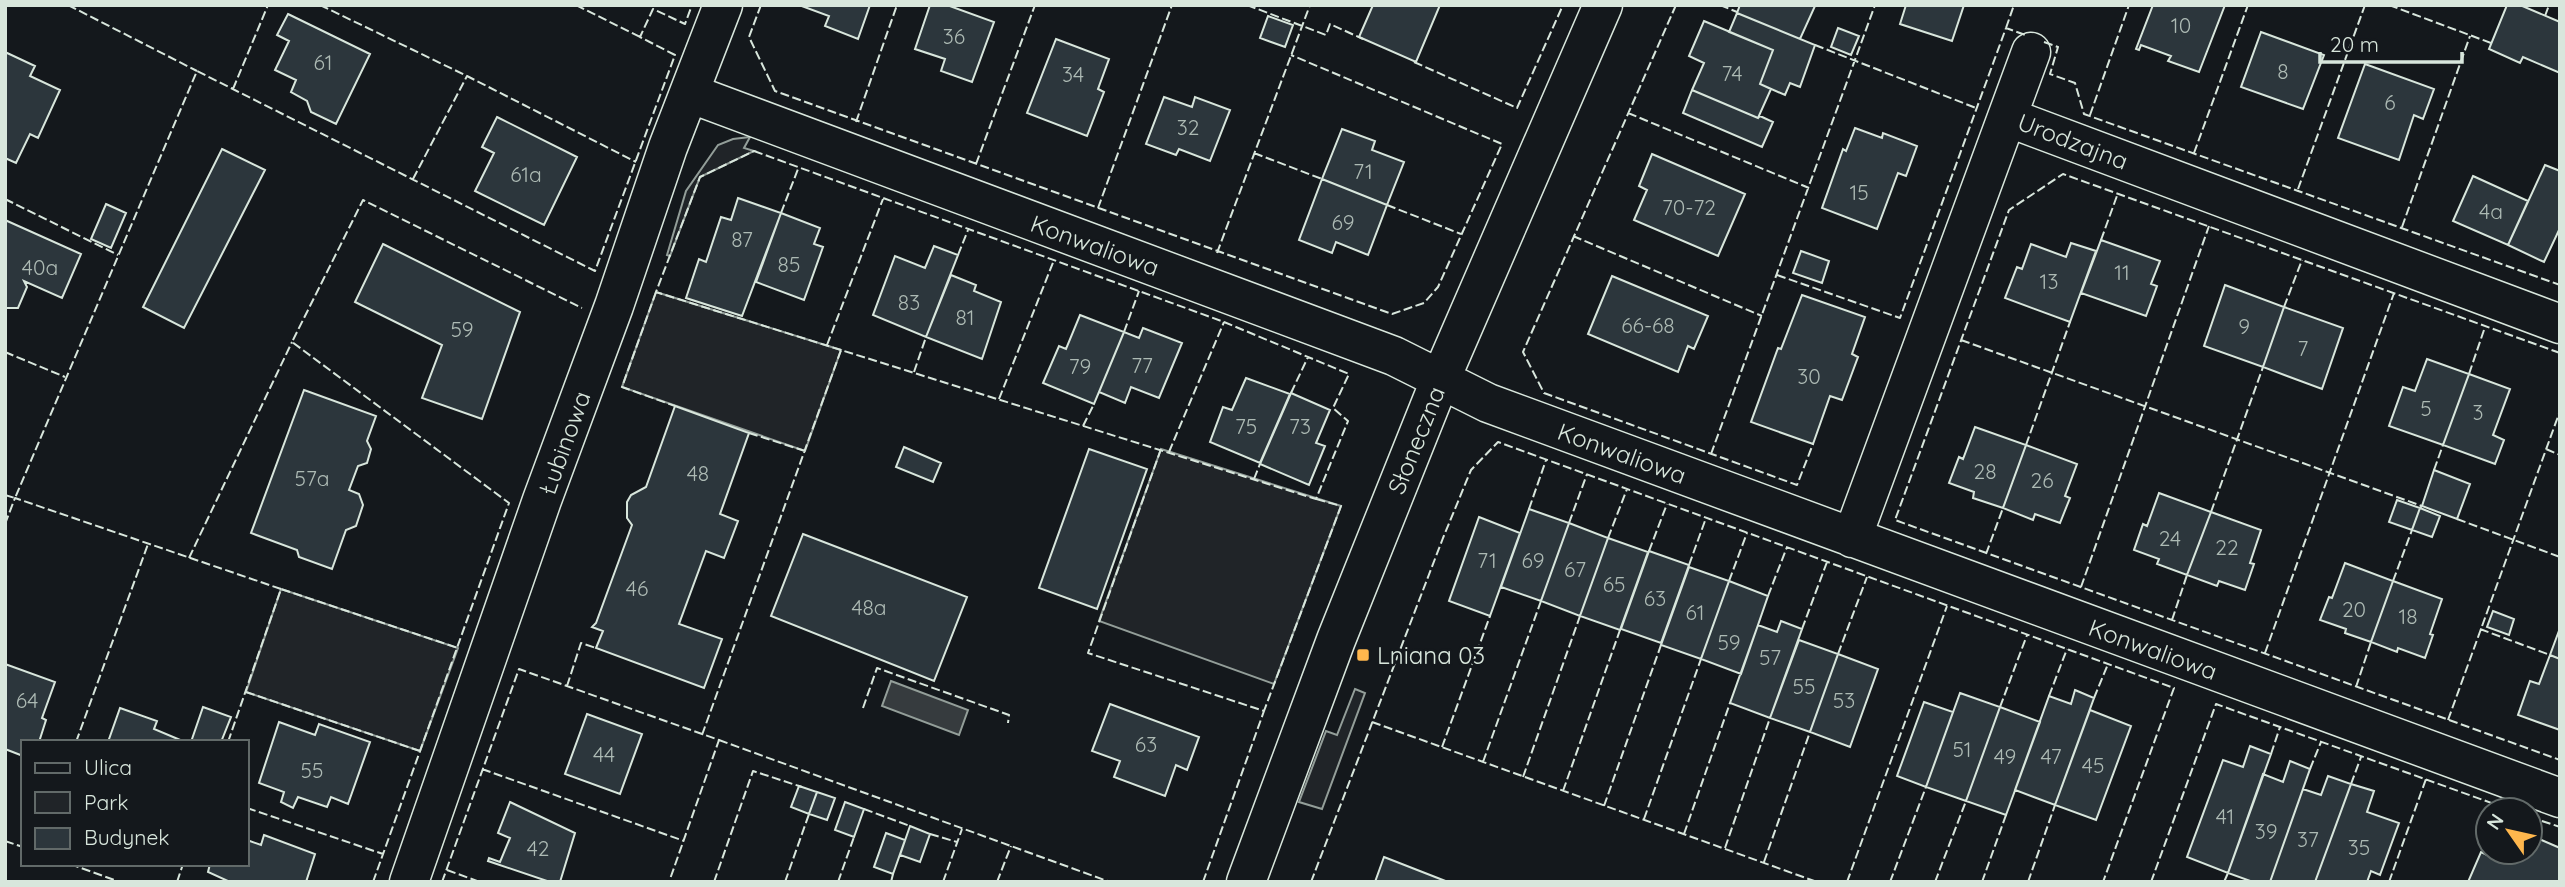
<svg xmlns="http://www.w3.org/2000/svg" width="2565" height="887" font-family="Quicksand,sans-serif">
<rect width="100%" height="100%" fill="#14181c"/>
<path fill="#202428" stroke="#939e99" stroke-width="2" d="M 750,137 L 744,148 L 754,151 L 700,177 L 670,256 L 667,255 L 686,191 L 718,145 L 733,139 Z
M 656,292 L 841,350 L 805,451 L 622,387 Z
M 1161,449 L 1341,506 L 1274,684 L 1099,621 Z
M 281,589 L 458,648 L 420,751 L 246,692 Z
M 1355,689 L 1365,693 L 1322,809 L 1299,802 L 1326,731 L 1337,735 Z"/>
<path fill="#363b3e" stroke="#939e99" stroke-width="2" d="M 891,681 L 968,710 L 959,735 L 882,706 Z"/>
<path fill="#2c363c" stroke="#d8e6dc" stroke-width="2" d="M 799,5 L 870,5 L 858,39 L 825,26 L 829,16 Z
M 930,5 L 947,5 L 994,22 L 972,82 L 941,71 L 945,59 L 915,49 Z
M 1373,5 L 1440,5 L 1416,62 L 1359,37 Z
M 1740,5 L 1813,5 L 1815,6 L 1800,39 L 1737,13 Z
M 1906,5 L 1964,5 L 1952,41 L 1900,24 Z
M 2153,5 L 2225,5 L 2199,72 L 2168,61 L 2171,56 L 2141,45 L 2139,50 L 2136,49 Z
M 2507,5 L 2520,5 L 2560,22 L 2560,73 L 2523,57 L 2520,63 L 2489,49 Z
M 1737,13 L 1815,45 L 1800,87 L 1790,83 L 1785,95 L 1760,84 L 1773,50 L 1729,32 Z
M 288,14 L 370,54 L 336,124 L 311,112 L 307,101 L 291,92 L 296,80 L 275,70 L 289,41 L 277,35 Z
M 1268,16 L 1293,25 L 1285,47 L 1260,38 Z
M 1704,21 L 1773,50 L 1760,84 L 1771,89 L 1758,118 L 1692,90 L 1704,63 L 1689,56 Z
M 1838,28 L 1859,36 L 1851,55 L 1831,47 Z
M 2261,32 L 2324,55 L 2303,109 L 2241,87 Z
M 1056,39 L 1109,59 L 1098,89 L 1104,92 L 1087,136 L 1027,113 Z
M 5,52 L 35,66 L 30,76 L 60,90 L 38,138 L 30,134 L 16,163 L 5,158 Z
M 2365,64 L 2434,89 L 2423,119 L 2414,115 L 2399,160 L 2338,138 Z
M 1692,90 L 1758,118 L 1760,116 L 1773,122 L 1762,147 L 1683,113 Z
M 1164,97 L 1192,107 L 1195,97 L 1230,110 L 1210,161 L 1179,149 L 1176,155 L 1146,144 Z
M 497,117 L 577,157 L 544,225 L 475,191 L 494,153 L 482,147 Z
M 1855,128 L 1882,138 L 1883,133 L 1917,146 L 1906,176 L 1898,173 L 1877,229 L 1822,208 L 1843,149 L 1846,151 Z
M 1342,129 L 1375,141 L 1372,150 L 1404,162 L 1387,205 L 1322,179 Z
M 222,149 L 265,170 L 184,328 L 143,307 Z
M 1652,154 L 1745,194 L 1718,256 L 1634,220 L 1647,190 L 1639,186 Z
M 2545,165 L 2560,171 L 2560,228 L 2544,262 L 2508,245 Z
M 2473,176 L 2528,201 L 2508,245 L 2453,221 Z
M 1322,179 L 1387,205 L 1368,255 L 1336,242 L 1332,253 L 1299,240 Z
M 738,198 L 781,213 L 742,316 L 686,298 L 699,259 L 706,262 L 721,217 L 731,220 Z
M 106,204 L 126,213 L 111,248 L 91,239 Z
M 781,213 L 820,228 L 814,244 L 823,247 L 804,300 L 756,282 Z
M 5,220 L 81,254 L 62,298 L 24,281 L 27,287 L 18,308 L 5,308 Z
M 2101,240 L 2160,261 L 2151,284 L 2157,286 L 2146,316 L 2081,293 Z
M 2071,243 L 2096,251 L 2070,322 L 2005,298 L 2017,267 L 2022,269 L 2031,244 L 2066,257 Z
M 383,244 L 520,312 L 482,419 L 422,398 L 442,345 L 355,302 Z
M 934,246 L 958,255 L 926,337 L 873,315 L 895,256 L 925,268 Z
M 1801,251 L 1829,261 L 1822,283 L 1793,273 Z
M 951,275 L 976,285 L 974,291 L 1001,302 L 982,359 L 926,337 Z
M 1612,276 L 1708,316 L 1694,349 L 1688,346 L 1678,372 L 1588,334 Z
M 2225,285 L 2284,307 L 2263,367 L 2204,346 Z
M 1802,295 L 1865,317 L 1852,354 L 1858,357 L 1842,400 L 1830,396 L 1813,444 L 1751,422 L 1778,348 L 1781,349 Z
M 2284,307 L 2343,328 L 2322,389 L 2263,367 Z
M 1080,315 L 1124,332 L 1094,404 L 1043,383 L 1059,346 L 1066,349 Z
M 1143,328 L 1182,343 L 1159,398 L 1131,387 L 1125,403 L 1099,392 L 1124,332 L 1139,338 Z
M 2427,359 L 2469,374 L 2443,445 L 2389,426 L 2403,387 L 2415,391 Z
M 2469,374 L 2510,389 L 2493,435 L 2504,440 L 2495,464 L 2443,445 Z
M 1246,378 L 1290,394 L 1260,463 L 1210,442 L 1223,407 L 1232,410 Z
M 304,390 L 376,416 L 367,441 L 371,449 L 367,463 L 358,466 L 349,490 L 359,494 L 363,505 L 356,526 L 346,530 L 332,569 L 299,557 L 297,550 L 251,533 Z
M 1291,393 L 1330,410 L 1316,443 L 1325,446 L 1309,485 L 1260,464 Z
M 675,406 L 749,433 L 720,514 L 738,521 L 724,558 L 706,551 L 679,624 L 722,639 L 704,688 L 596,648 L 603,631 L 592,627 L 596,623 L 632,525 L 627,518 L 627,502 L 631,495 L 646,487 Z
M 1975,427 L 2026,445 L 2003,508 L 1973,498 L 1974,492 L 1949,483 L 1959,457 L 1963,459 Z
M 2026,445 L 2077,464 L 2065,496 L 2070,498 L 2060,523 L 2035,514 L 2033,520 L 2003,508 Z
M 904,447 L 941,463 L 933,482 L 896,467 Z
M 1089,449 L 1147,469 L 1097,609 L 1039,588 Z
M 2434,470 L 2470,484 L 2457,519 L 2422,506 Z
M 2159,493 L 2211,512 L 2187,575 L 2157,564 L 2159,559 L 2134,550 L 2143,524 L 2147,526 Z
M 2397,500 L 2420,508 L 2412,530 L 2389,522 Z
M 2420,508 L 2440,516 L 2432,537 L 2412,530 Z
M 1529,509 L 1569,523 L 1541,601 L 1501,587 Z
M 2211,512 L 2261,530 L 2250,563 L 2254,564 L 2245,590 L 2219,581 L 2217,586 L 2187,575 Z
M 1479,517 L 1520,533 L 1490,616 L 1449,601 Z
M 1569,523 L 1608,538 L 1580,616 L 1541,601 Z
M 803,534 L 967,597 L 934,681 L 771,616 Z
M 1608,538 L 1648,552 L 1620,630 L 1580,616 Z
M 1649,551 L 1689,565 L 1661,643 L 1621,629 Z
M 2345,563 L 2393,581 L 2371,642 L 2345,633 L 2346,629 L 2320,620 L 2329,597 L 2332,598 Z
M 1689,567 L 1729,581 L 1701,659 L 1661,645 Z
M 1729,581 L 1768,596 L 1741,674 L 1701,659 Z
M 2393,581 L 2442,599 L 2430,634 L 2433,635 L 2425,658 L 2398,648 L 2397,652 L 2371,642 Z
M 2493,611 L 2514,619 L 2509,635 L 2487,627 Z
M 1781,621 L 1802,629 L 1770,718 L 1730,703 L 1758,625 L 1777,632 Z
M 2560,628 L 2560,659 L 2550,655 Z
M 1799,640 L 1838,654 L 1810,732 L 1770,718 Z
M 1838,654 L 1878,669 L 1850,747 L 1810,732 Z
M 2550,655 L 2560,659 L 2560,730 L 2518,715 L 2530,681 L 2539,684 Z
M 5,664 L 55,682 L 42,718 L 46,720 L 39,742 L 23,742 L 23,756 L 5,749 Z
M 2075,690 L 2094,698 L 2055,805 L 2015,790 L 2049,696 L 2071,704 Z
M 1960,693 L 2000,707 L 1966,801 L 1926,787 Z
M 1924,702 L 1953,712 L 1926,787 L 1897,776 Z
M 1110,704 L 1199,737 L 1187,770 L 1176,765 L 1165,796 L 1114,777 L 1120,761 L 1092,751 Z
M 203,707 L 231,717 L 221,742 L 191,742 Z
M 2000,707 L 2040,722 L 2006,815 L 1966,801 Z
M 120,708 L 157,721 L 154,729 L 185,742 L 108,742 Z
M 2090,710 L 2131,726 L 2096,820 L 2055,805 Z
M 587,714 L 642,734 L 620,794 L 565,774 Z
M 279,722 L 315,735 L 319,724 L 370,742 L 348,804 L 331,797 L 327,807 L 298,797 L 293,808 L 281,802 L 284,792 L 259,783 Z
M 2250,746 L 2271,754 L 2228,873 L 2187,857 L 2223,760 L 2243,767 Z
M 2290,761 L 2310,769 L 2270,882 L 2253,882 L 2228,873 L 2263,774 L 2283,782 Z
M 2328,776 L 2351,784 L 2315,882 L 2270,882 L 2303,789 L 2321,795 Z
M 2351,784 L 2374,791 L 2367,812 L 2399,823 L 2380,875 L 2371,871 L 2367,882 L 2315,882 Z
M 799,786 L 817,792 L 809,814 L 791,807 Z
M 817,792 L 835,798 L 827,820 L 809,814 Z
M 510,802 L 575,833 L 560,882 L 550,882 L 488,861 L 489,858 L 500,862 L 510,838 L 498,833 Z
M 845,802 L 864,809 L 854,837 L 835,830 Z
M 910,826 L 930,834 L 920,862 L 900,855 Z
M 886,833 L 905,840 L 893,874 L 874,867 Z
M 264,835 L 315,854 L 306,882 L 230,882 L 208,872 L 210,864 L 247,864 L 247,840 L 261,845 Z
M 2530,835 L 2560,848 L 2560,882 L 2468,882 L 2481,852 L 2489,856 L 2491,852 L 2530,852 Z
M 1384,857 L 1448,882 L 1375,882 Z"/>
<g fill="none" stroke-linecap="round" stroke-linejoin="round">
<g stroke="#d8e6dc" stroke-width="41">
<path id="street" d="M 689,93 L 1394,356 L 1488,403 L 2560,798
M 2007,117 L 2031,52
M 1852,538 L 2007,117 L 2560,324
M 409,882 L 542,500 L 614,306 L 668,147 L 723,5
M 1246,882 L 1336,640 L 1441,378 L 1603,5"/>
</g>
<use href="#street" stroke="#14181c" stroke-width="38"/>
<path stroke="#d8e6dc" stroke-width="2" stroke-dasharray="9 3.5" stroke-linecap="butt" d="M 68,5 L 197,71
M 320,5 L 467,76 L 636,162
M 576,5 L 640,37
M 761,5 L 749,37 L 775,91 L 1392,314 L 1424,303 L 1438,287 L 1502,144 L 1291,55
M 1247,5 L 1326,35 L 1330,24 L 1363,39
M 1676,5 L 1523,352 L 1544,393 L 1797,485 L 1813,444
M 1720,5 L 1737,12
M 2389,5 L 2491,43
M 2545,16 L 2549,5
M 2006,28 L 2014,5
M 2044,42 L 2058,47 L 2050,74 L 2075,83 L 2084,114 L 2560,285
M 1815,45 L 1976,108
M 1414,62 L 1517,108 L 1563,5
M 233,89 L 268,5
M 1628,113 L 1809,188
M 2090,115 L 2129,5
M 856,122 L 897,5
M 754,151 L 1224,322 L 1349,374 L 1333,408 L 1348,421 L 1316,499 L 656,292 L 700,177 Z
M 1254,153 L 1322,179
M 2194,153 L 2248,5
M 976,164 L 1035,5
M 413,179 L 467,76
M 2298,189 L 2365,5
M 5,199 L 118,255
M 1387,205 L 1461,234
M 1098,208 L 1172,5
M 781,213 L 798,169
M 2402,227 L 2470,36
M 1573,236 L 1762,316
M 2101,240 L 2118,193
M 1217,253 L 1310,5
M 958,255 L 968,230
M 1777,275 L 1900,318 L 2006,28 L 2028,36
M 656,292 L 622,387 L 675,406
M 2284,307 L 2302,260
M 1124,332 L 1139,291
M 1961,340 L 2422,506 L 2420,508
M 827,345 L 883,199
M 5,352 L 65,377
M 2560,353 L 2063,174 L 2009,210 L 1895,520 L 2560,760
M 914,372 L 926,337
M 2469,374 L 2485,327
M 1291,393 L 1308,357
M 999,399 L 1054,260
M 1083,426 L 1094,404
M 749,433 L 805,451
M 2026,445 L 2070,322
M 1161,449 L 1088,653 L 1264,711 L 1341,506 L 1316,499
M 2546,449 L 2560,455
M 1169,452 L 1224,322
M 1711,454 L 1875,5
M 2434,470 L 2443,445
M 1254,479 L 1260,464
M 5,495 L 15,498 L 197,71 L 595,271 L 675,55 L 640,37 L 653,9 L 685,24 L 692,5
M 1529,509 L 1546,460
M 2211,512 L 2263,367
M 2457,519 L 2560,557
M 1569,523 L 1587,474
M 5,524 L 15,498 L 281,589
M 1608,538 L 1627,489
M 1649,551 L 1667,504
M 1986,554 L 2003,508
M 189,558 L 292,342
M 1689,565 L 1706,518
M 1729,581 L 1747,533
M 2393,581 L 2412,530
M 2081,587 L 2209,226
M 1768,596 L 1787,547
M 2172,620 L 2187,575
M 1802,629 L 1827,562
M 2480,629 L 2550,655
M 2265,653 L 2394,293
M 1838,654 L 1867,577
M 567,686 L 581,643 L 596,648
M 2356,687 L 2371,642
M 246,692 L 420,751
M 2049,696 L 2067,649
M 2094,698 L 2108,664
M 2000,707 L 2027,635
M 863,708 L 877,668 L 1009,715 L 1008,723
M 2448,720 L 2560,411
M 1372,722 L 1817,882
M 702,735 L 841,350
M 719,740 L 1110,882
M 76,742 L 148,544
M 228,742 L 281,589 L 458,648
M 1442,747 L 1490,616
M 2271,754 L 2280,727
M 1483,762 L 1541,601
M 482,769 L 684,841
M 2310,769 L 2321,742
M 1523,777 L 1580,616
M 2351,784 L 2361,757
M 1563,791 L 1620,630
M 1604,806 L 1661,645
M 247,808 L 383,854
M 864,809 L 910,826
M 2530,817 L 2560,827
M 1644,819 L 1701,659
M 930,834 L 957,842
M 1684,834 L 1730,703
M 5,841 L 23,847
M 1725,848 L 1770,718
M 1764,862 L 1810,732
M 70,864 L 120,882
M 447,870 L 480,882
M 177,882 L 183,864
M 373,882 L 509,503 L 292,342 L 363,200 L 582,308
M 442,882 L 519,669 L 719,740 L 669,882
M 714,882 L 753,771 L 802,787
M 785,882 L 809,814
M 838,882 L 854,837
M 891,882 L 893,874
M 943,882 L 962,829
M 997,882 L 1011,846
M 1203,882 L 1264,711
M 1311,882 L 1443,538 L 1471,470 L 1498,442 L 2174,688 L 2103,882
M 1847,882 L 1947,606
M 1890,882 L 1926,787
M 1935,882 L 1966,801
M 1982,882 L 2006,815
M 2028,882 L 2055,805
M 2151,882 L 2216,704 L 2511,810
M 2224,882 L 2228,873
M 2389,882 L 2426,779"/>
</g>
<rect fill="#ffb74d" stroke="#14181c" stroke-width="2.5" x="1356" y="648" width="14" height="14" rx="3.5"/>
<g text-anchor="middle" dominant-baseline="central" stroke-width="5" stroke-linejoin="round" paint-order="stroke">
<g font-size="21" fill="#adbab4">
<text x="2181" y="25">10</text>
<text x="954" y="36">36</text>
<text x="323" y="62">61</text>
<text x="2283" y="71">8</text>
<text x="1732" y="73">74</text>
<text x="1073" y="74">34</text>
<text x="2390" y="102">6</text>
<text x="1188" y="127">32</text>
<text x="1363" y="171">71</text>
<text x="526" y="174">61a</text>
<text x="1859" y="192">15</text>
<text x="1689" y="207">70-72</text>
<text x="2491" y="211">4a</text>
<text x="1343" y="222">69</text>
<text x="742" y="239">87</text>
<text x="789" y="264">85</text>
<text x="40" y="267">40a</text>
<text x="2122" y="272">11</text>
<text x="2049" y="281">13</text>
<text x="909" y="302">83</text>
<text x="965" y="317">81</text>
<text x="1648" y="325">66-68</text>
<text x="2244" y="326">9</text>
<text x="462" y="329">59</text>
<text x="2303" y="348">7</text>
<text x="1142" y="365">77</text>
<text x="1080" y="366">79</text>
<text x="1809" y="376">30</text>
<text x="2426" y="408">5</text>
<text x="2478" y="412">3</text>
<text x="1246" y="426">75</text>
<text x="1300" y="426">73</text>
<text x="1985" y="471">28</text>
<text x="698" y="473">48</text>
<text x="312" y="478">57a</text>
<text x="2042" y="480">26</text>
<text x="2170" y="538">24</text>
<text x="2227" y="547">22</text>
<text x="1487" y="560">71</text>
<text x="1533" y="560">69</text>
<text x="1575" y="569">67</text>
<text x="1614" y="584">65</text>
<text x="637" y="588">46</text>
<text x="1655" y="598">63</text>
<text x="869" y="607">48a</text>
<text x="2354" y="609">20</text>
<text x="1695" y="612">61</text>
<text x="2408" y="616">18</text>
<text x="1729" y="642">59</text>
<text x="1770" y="657">57</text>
<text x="1804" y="686">55</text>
<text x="27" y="700">64</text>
<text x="1844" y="700">53</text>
<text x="1146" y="744">63</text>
<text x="1962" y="749">51</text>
<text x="604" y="754">44</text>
<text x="2005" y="756">49</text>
<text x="2051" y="756">47</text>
<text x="2093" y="765">45</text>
<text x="312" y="770">55</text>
<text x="2225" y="816">41</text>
<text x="2266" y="831">39</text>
<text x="2308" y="839">37</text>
<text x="2359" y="847">35</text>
<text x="538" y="848">42</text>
</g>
<g font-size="24" fill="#d8e6dc" stroke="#14181c">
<text transform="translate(2073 141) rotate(21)">Urodzajna</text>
<text transform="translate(1095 245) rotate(20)">Konwaliowa</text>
<text transform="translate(1416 440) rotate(-68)">Słoneczna</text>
<text transform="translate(564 443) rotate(-70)">Łubinowa</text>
<text transform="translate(1622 453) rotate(20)">Konwaliowa</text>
<text transform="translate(2153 649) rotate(20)">Konwaliowa</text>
</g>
<g font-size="24" fill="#d8e6dc" stroke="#14181c" text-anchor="start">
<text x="1377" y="655">Lniana 03</text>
</g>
</g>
<rect width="2565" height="887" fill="none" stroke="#d8e6dc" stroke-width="14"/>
<rect x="21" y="740" width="228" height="126" fill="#14181c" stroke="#626a69" stroke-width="2"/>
<rect x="35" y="763" width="35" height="10" fill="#14181c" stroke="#626a69" stroke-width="2"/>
<text x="84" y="775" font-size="21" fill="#d8e6dc">Ulica</text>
<rect x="35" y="792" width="35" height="21" fill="#202428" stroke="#626a69" stroke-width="2"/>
<text x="84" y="810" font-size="21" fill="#d8e6dc">Park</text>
<rect x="35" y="828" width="35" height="21" fill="#2c363c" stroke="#626a69" stroke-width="2"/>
<text x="84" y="845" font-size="21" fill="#d8e6dc">Budynek</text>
<g transform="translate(2509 831) rotate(304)"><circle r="33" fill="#14181c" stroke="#626a69" stroke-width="2"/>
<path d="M0-5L12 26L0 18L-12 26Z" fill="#ffb74d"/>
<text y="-10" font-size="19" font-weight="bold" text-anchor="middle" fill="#d8e6dc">N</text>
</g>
<path d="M2320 52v10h142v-10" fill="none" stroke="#d8e6dc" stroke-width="3.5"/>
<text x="2330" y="52" font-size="21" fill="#d8e6dc" stroke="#14181c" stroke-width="5" paint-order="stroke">20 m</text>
</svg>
